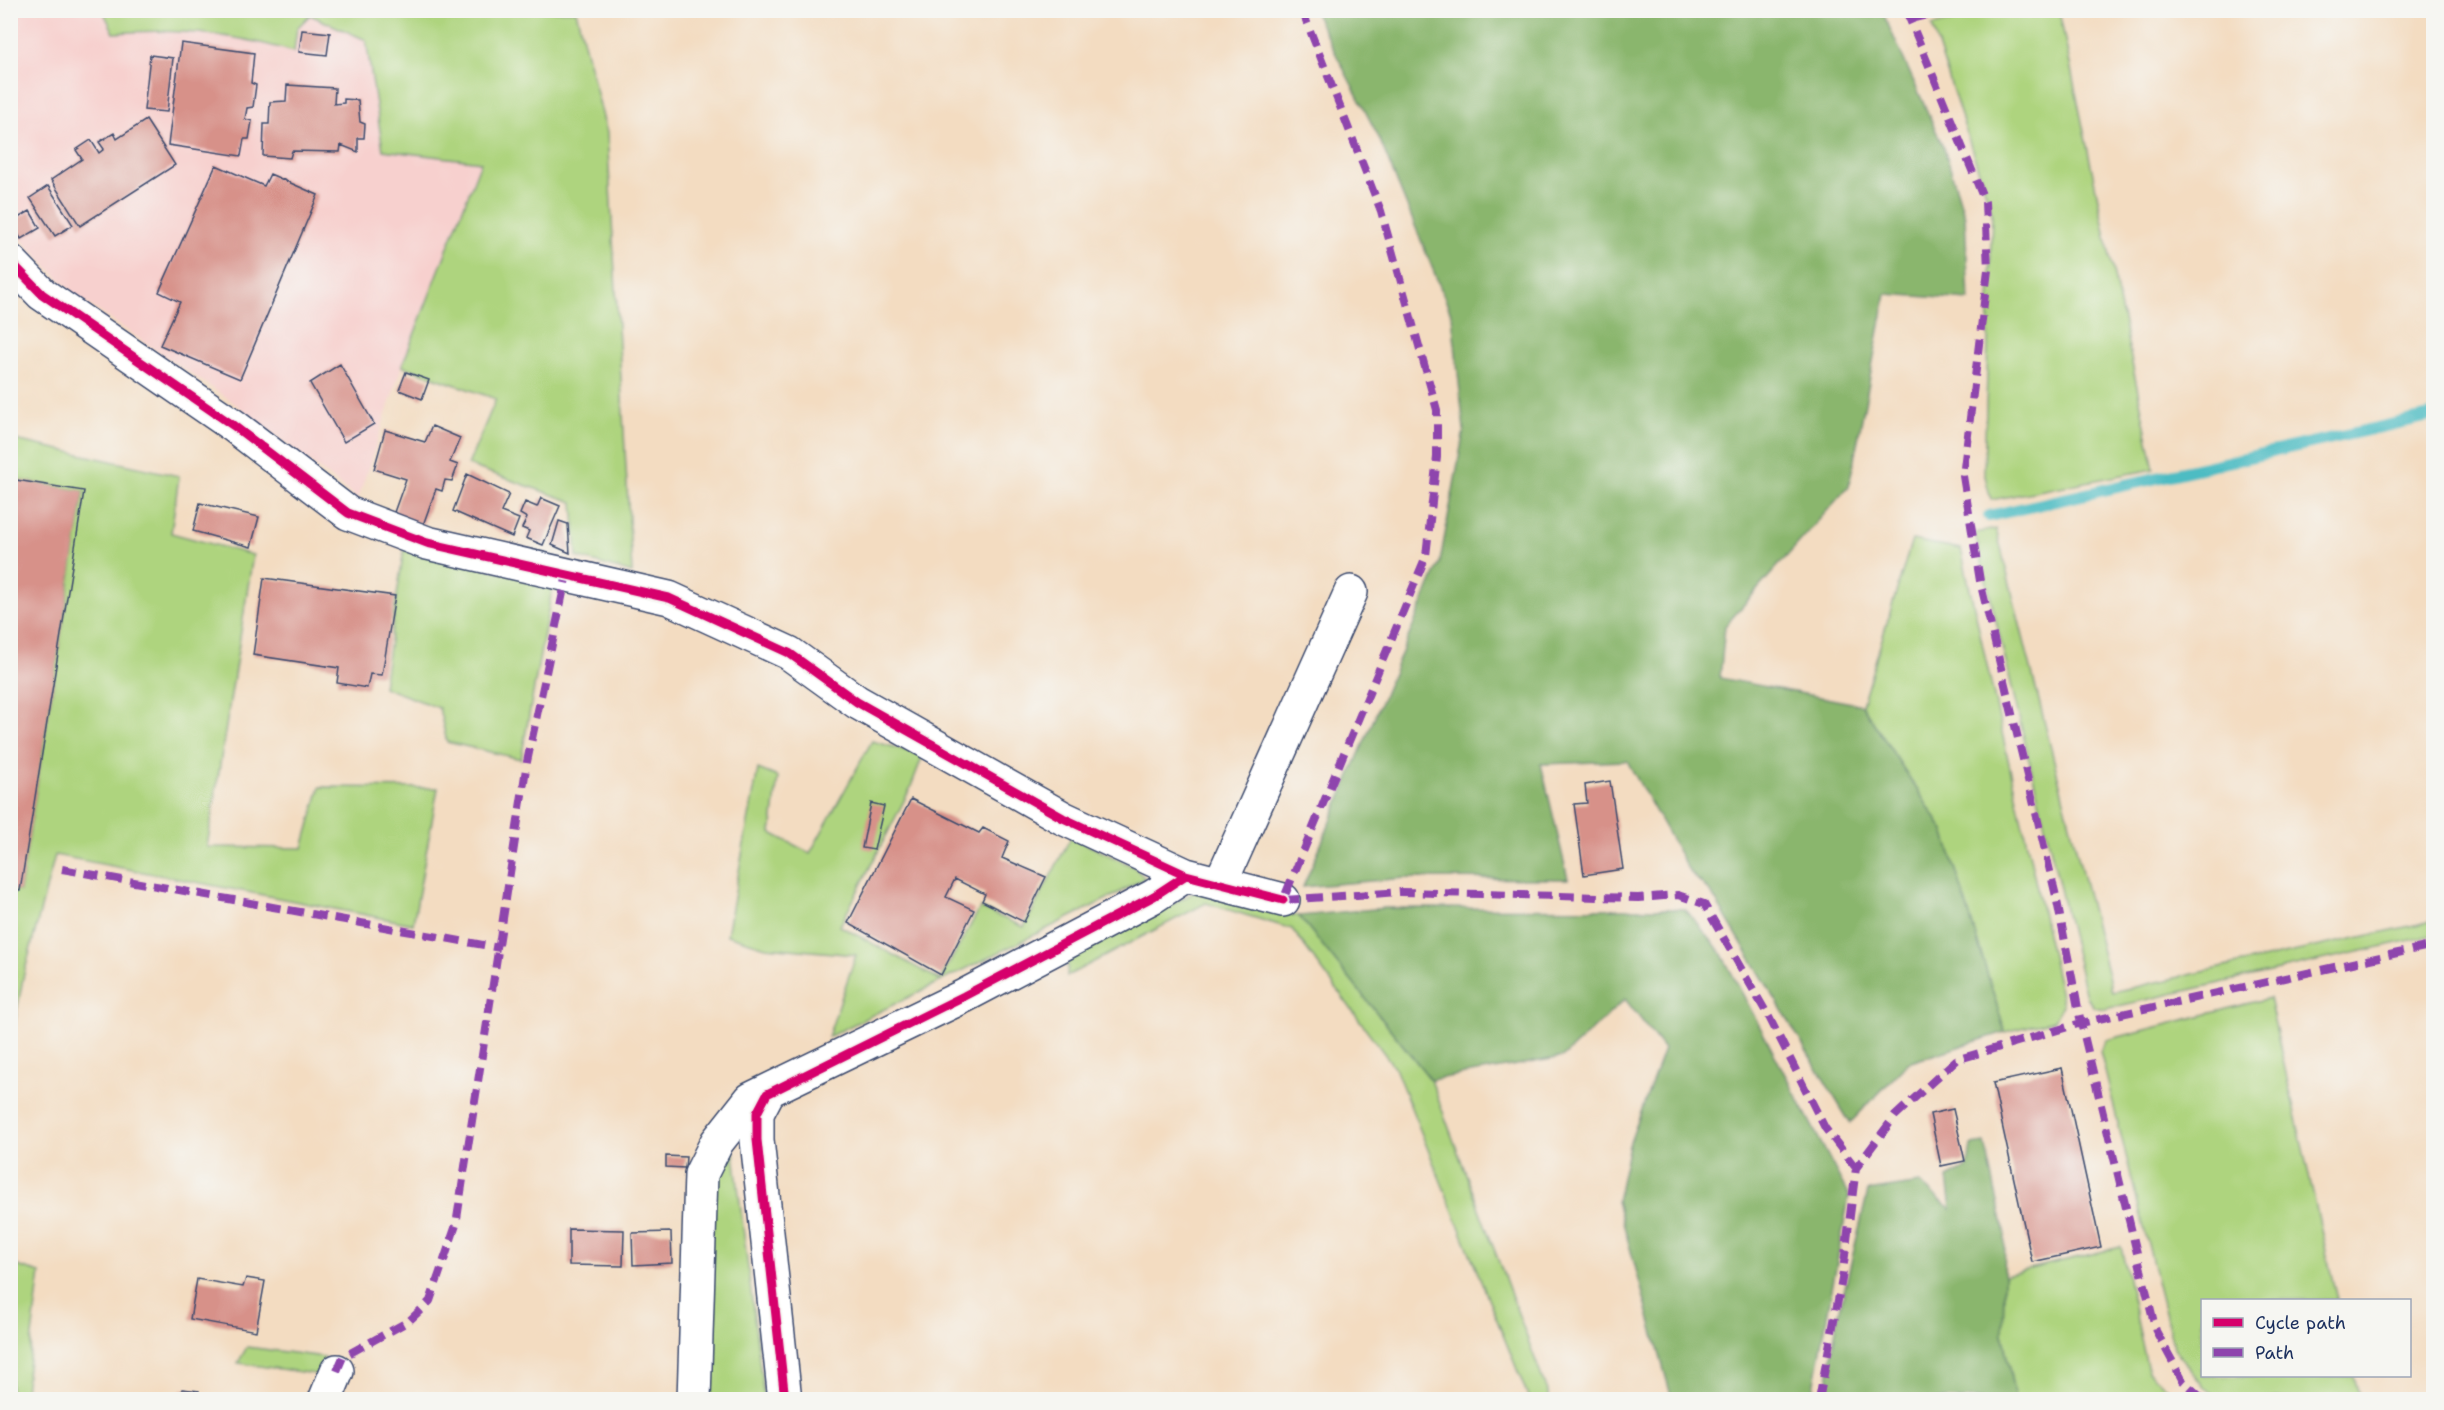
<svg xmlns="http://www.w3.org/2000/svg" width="2444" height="1410" font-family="'Shantell Sans',sans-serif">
<rect width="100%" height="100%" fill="#f6f6f2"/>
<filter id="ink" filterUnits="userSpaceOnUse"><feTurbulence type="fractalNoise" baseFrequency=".0167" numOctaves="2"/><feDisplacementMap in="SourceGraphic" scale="12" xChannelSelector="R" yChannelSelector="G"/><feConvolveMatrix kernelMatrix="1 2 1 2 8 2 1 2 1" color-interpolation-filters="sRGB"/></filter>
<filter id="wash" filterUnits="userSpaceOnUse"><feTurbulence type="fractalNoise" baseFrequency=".008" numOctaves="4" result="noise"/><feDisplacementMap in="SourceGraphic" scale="24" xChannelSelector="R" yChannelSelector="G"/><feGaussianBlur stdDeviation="1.35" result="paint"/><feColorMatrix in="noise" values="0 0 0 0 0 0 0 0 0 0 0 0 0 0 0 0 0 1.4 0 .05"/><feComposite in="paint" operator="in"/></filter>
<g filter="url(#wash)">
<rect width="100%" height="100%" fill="#f3dcc1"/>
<path fill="#f7d0ce" d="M 10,11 L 111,11 L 114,33 L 159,29 L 260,41 L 294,52 L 297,28 L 310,15 L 366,40 L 383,150 L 481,162 L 402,366 L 358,499 L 230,400 L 76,296 L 11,229 Z"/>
<path fill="#aed47e" stroke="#64826e" stroke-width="1.5" d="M 110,10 L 576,11 L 607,133 L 632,573 L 577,557 L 573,502 L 468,465 L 496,399 L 402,366 L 481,162 L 383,150 L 366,40 L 310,15 L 297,28 L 294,52 C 236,34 174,28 114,33 L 105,15 Z
M 1995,11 L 2059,11 L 2154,469 L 1991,500 L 1984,472 L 1992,212 L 1932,26 Z
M 11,439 L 179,476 L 171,533 L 253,555 L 207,847 L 303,848 L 320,787 L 438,788 L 413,924 L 55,855 L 23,978 L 11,1044 L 11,890 L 20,891 L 84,491 L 11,479 Z
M 1996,529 L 2112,992 L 2433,921 L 2433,935 L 2105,1009 L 2094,1007 L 2086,997 L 1975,533 Z
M 1912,540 L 1961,549 L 2063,1005 L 2054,1020 L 2005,1032 L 1944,831 L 1862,705 Z
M 404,549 L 553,584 L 521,759 L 447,742 L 439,708 L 383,687 Z
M 872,741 L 923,755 L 910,789 L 840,926 L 940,980 L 980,908 L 1024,927 L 1071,837 L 1134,867 L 1145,878 L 1115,895 L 828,1037 L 856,955 L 766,947 L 727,935 L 758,769 L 778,777 L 771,833 L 810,853 Z
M 1200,889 L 1250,906 L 1299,916 L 1431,1080 L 1550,1399 L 1529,1399 L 1395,1068 L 1292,929 L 1206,903 L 1067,976 L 1068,960 Z
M 2269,998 L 2337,1300 L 2202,1300 L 2202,1376 L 2354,1376 L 2360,1399 L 2222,1399 L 2204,1387 L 2174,1349 L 2100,1051 L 2107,1040 Z
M 733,1145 L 764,1399 L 707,1400 L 707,1182 Z
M 2121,1247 L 2148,1371 L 2178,1399 L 2015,1399 L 2003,1337 L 2004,1275 Z
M 11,1264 L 40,1273 L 24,1399 L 11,1399 Z
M 247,1347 L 324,1357 L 321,1375 L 238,1363 Z"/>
<path fill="#8ab66d" stroke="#527266" stroke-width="1.5" d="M 1314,11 L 1882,11 L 1945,151 L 1965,217 L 1969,300 L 1886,294 L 1849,486 L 1725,626 L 1720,678 L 1862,705 L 1944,831 L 2005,1032 L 1908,1063 L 1850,1123 L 1712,894 L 1689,871 L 1627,761 L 1541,764 L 1568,879 L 1405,878 L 1303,887 L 1440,562 L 1464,430 L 1452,316 L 1379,138 Z
M 1385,908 L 1685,909 L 1720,951 L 1849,1196 L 1812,1399 L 1672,1399 L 1617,1201 L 1629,1145 L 1664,1049 L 1625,999 L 1563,1057 L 1431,1080 L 1299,916 Z
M 1985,1143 L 2005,1235 L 2003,1337 L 2015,1399 L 1825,1399 L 1837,1321 L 1868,1191 L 1920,1183 L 1951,1209 L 1947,1178 L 1968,1167 L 1971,1145 Z"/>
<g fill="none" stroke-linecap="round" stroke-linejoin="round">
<path stroke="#4dbcc3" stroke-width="12" d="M 1989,516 L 2434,415"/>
</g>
<g id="blocks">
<path fill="#d79189" d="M 302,30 L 330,33 L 327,55 L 299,52 Z
M 181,43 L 254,53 L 251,83 L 256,85 L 253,107 L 247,108 L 245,119 L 252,121 L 249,139 L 244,139 L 241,156 L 168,145 Z
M 150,55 L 173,58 L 167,112 L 144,110 Z
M 287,85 L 335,88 L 334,104 L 344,103 L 344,99 L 358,100 L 360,122 L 365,124 L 364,138 L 358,138 L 358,152 L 341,145 L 340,152 L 292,151 L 290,158 L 263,156 L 264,124 L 269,124 L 270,102 L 286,101 Z
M 146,120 L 175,165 L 80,226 L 51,180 L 82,159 L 76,150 L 91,140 L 99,153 L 104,149 L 99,142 L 114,133 L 117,139 Z
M 216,165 L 264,186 L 270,174 L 318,195 L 240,379 L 160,345 L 180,302 L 159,292 Z
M 48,186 L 73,225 L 55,236 L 30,198 Z
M 30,211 L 40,228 L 21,239 L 11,222 Z
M 340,364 L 374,424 L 344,442 L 310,383 Z
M 406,372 L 429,380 L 422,399 L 399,390 Z
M 432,426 L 460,438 L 450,462 L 458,465 L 452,481 L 445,480 L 442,491 L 436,489 L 423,525 L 393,515 L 406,479 L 374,469 L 385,430 L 425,442 Z
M 467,474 L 509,494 L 501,512 L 519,519 L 512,537 L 453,511 Z
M 10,479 L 84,491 L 20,891 L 10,890 Z
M 541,498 L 560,506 L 543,545 L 526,538 L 529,531 L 522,528 L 527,518 L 520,514 L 525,502 L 537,507 Z
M 200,503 L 259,517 L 251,547 L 193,531 Z
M 559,521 L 568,524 L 570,553 L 552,545 Z
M 264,578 L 395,596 L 382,675 L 370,674 L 367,688 L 337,683 L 339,668 L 253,655 Z
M 1610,781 L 1623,869 L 1584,875 L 1574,804 L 1587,803 L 1585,785 Z
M 911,799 L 979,833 L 983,828 L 1009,841 L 1002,858 L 1046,877 L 1024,922 L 982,901 L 985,894 L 955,879 L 946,897 L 974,910 L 941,975 L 848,923 Z
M 871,803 L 884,806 L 874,850 L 862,848 Z
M 2062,1068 L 2101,1247 L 2032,1262 L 1993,1083 Z
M 1953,1109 L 1965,1161 L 1941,1166 L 1930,1114 Z
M 666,1156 L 686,1157 L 685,1168 L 666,1167 Z
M 569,1229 L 624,1230 L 623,1266 L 569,1265 Z
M 671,1232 L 672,1263 L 633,1265 L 632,1233 Z
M 246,1278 L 265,1281 L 256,1331 L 190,1319 L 197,1279 L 243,1287 Z
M 182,1389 L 199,1391 L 198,1400 L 180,1400 Z"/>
</g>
</g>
<g filter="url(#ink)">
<use href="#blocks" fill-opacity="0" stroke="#3b496d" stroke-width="1.5"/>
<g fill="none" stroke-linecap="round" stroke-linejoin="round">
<g stroke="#3b496d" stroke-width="36">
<path id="minor" d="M 10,261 L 42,294 L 234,426 L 348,513 L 427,543 L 669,598 L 789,653 L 857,702 L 1063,818 L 1186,875 L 1283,900
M 1220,884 L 1351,592
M 767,1094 L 757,1113 L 757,1140 L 785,1400
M 325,1400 L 337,1371
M 694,1400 L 701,1174 L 717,1142 L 751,1099 L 964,996 L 1154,896 L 1186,875"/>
</g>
<use href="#minor" stroke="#fff" stroke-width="33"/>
<path stroke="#8e44ad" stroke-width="8" stroke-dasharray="15 8" stroke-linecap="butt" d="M 1302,10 L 1381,211 L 1437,410 L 1437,457 L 1426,556 L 1283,900 L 1400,892 L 1638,898 L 1678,895 L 1704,904 L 1769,1017 L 1825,1128 L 1856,1168
M 1906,10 L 1985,202 L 1988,270 L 1963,476 L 1980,581 L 2056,896 L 2081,1023 L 2156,1331 L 2183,1381 L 2204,1400
M 1911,19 L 1946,10
M 62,869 L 500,948
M 337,1371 L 343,1357 L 409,1321 L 430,1301 L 456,1225 L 527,762 L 567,574
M 1819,1400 L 1842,1279 L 1856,1168 L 1895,1116 L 1956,1060 L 2081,1023 L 2434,945"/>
<g stroke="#f6f6f2" stroke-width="13">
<path id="cycleway" d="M 10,261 L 42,294 L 234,426 L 348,513 L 427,543 L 669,598 L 789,653 L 857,702 L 1063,818 L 1186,875 L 1283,900
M 785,1400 L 757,1140 L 757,1113 L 767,1094 L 964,996 L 1154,896 L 1186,875"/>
</g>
<use href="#cycleway" stroke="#d6006c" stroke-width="9"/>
</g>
</g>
<rect width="2444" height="1410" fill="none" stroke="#f6f6f2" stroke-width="36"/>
<rect x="2201" y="1299" width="210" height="78" fill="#f6f6f2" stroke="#9ea6b7" stroke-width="1.5"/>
<rect x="2213" y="1318" width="30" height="9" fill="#d6006c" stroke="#9ea6b7" stroke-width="1.5"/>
<text x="2255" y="1329" font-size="18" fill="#1b2f5e">Cycle path</text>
<rect x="2213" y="1348" width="30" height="9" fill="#8e44ad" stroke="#9ea6b7" stroke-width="1.5"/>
<text x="2255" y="1359" font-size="18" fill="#1b2f5e">Path</text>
</svg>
